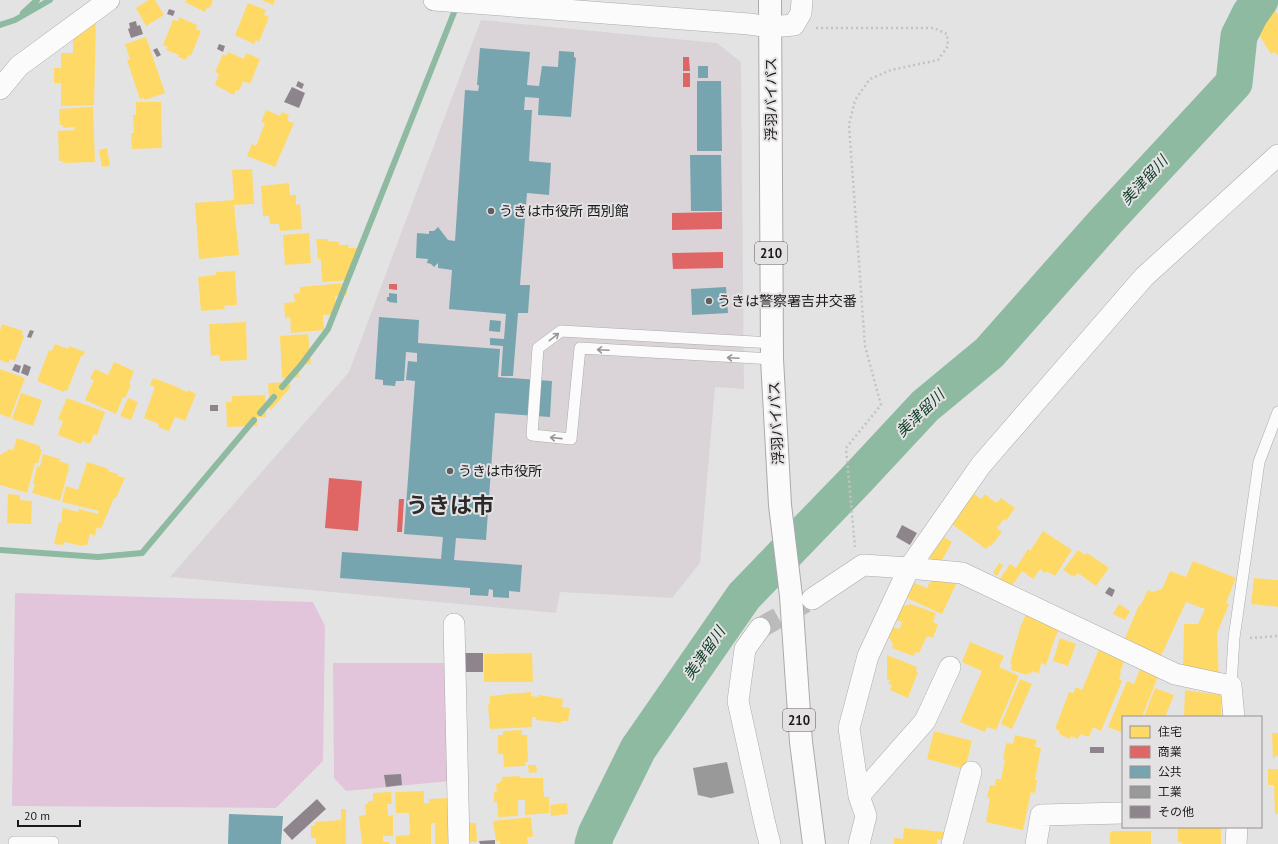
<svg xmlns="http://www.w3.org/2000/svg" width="1278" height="844" font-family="'PT Sans','Noto Sans JP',sans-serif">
<rect width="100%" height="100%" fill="#e4e3e4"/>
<path fill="#dad4d8" d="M 481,20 L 717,43 L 741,62 L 744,389 L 715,387 L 700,563 L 672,598 L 560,592 L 556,613 L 170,577 L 349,372 Z"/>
<path fill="#e2c5da" d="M 15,593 L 313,602 L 325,626 L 323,761 L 276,808 L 12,806 Z
M 333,663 L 446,663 L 450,781 L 346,791 L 334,778 Z"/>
<path fill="#ffd966" d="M 149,0 L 155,0 L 164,15 L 146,26 L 136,8 Z
M 186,0 L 213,0 L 210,8 L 207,7 L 205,12 L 185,2 Z
M 262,0 L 275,0 L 273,5 Z
M 1266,0 L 1268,0 L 1278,15 L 1278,54 L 1277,55 L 1275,52 L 1271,54 L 1251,22 L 1258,18 L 1252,9 Z
M 248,3 L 266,10 L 264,15 L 269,17 L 259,42 L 256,40 L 254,44 L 235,35 Z
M 179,17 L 197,25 L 196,29 L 201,31 L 191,56 L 188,55 L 186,60 L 178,57 L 179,55 L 166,50 L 168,47 L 163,45 L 173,20 L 178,21 Z
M 96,21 L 94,105 L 61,106 L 61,83 L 54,83 L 54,68 L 61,68 L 61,53 L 73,53 L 73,37 Z
M 146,37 L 165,93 L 145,100 L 144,98 L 140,99 L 127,60 L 130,59 L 125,44 Z
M 228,52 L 244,59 L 246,53 L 260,59 L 250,84 L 243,81 L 239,91 L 236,90 L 234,95 L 215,85 L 219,74 L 215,72 L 223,54 L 226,56 Z
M 136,102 L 161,102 L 162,148 L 132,149 L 131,133 L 134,133 L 133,115 L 136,115 Z
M 93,107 L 95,162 L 63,163 L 63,161 L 59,161 L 58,131 L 75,130 L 75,127 L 63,128 L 63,125 L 60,125 L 59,109 Z
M 266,110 L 280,116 L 282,112 L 289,115 L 287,121 L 294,123 L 275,167 L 247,156 L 252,144 L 256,146 L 265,123 L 261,122 Z
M 107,148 L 110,166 L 102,167 L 99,150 Z
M 252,169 L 254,204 L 234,205 L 239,255 L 199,259 L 195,203 L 234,200 L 232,170 Z
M 289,183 L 290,195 L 296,195 L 296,205 L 300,204 L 302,229 L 280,231 L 279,224 L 270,224 L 269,216 L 263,216 L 261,186 Z
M 309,233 L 311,263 L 285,265 L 283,235 Z
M 316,239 L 328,239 L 328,241 L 339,242 L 339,245 L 349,245 L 348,248 L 357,248 L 358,255 L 355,256 L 356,270 L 353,270 L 353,276 L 351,276 L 351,280 L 322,282 L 321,259 L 318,259 Z
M 235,271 L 237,305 L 224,306 L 225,309 L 201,311 L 198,277 L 216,275 L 216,272 Z
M 346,283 L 347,295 L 335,296 L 336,314 L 323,315 L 324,330 L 291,333 L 290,317 L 285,318 L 284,303 L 295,302 L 294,294 L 300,293 L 300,287 Z
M 246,322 L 247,360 L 220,361 L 219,355 L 211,356 L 209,324 Z
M 2,324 L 23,331 L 22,335 L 24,336 L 15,361 L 10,359 L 8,363 L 0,360 L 0,331 Z
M 308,334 L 311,364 L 298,365 L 299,377 L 282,378 L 280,336 Z
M 55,344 L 68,349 L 69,346 L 85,352 L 83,356 L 81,356 L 67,391 L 64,390 L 64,392 L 37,381 L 49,350 L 52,351 Z
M 114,362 L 134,371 L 129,384 L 131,385 L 125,398 L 123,397 L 116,414 L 85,400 L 94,380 L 90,379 L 95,369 L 108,375 Z
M 0,369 L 25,378 L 10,418 L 0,414 Z
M 153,378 L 180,388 L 180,389 L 187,392 L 188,390 L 196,394 L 185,421 L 175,417 L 169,431 L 158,427 L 159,424 L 144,418 L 155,387 L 150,385 Z
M 290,382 L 290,388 L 270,411 L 268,383 Z
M 21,393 L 42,400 L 33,426 L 12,419 Z
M 265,395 L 266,417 L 257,417 L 257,426 L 227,427 L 226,402 L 232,402 L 232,396 Z
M 67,398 L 105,412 L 97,435 L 94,434 L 90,444 L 82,441 L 81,444 L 58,435 L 63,421 L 58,419 Z
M 128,398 L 138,402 L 131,420 L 120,416 Z
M 17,438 L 40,446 L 40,449 L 42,450 L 38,463 L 35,463 L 27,493 L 0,485 L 0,455 L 10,449 L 13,450 Z
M 43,454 L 60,459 L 59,461 L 69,464 L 68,467 L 69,468 L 60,501 L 32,493 L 35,484 L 33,483 L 37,466 L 40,467 Z
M 87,462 L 109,469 L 108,471 L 118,474 L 118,476 L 125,478 L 116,498 L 114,498 L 101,529 L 97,527 L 95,536 L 90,534 L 87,545 L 83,545 L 82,546 L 64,542 L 63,545 L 54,544 L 59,522 L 61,523 L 62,518 L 61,518 L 63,508 L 78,512 L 79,509 L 98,514 L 99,511 L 62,502 L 66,486 L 78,490 Z
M 971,492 L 981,499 L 985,494 L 996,503 L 1001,498 L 1015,508 L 1006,521 L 1004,519 L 997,528 L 1002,532 L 991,546 L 990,545 L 986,549 L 949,522 Z
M 8,494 L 20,495 L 20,500 L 32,501 L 31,524 L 7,523 Z
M 1043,531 L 1072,550 L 1055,576 L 1046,571 L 1045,573 L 1040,569 L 1033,579 L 1022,571 L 1011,587 L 999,580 L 1010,564 L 1016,568 L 1028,549 L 1030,551 Z
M 940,535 L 952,542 L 940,564 L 928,557 Z
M 1078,550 L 1085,555 L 1087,553 L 1109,568 L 1096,586 L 1078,573 L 1074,577 L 1063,570 Z
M 1193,561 L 1236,578 L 1226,603 L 1229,604 L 1217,633 L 1219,681 L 1183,669 L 1184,624 L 1198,624 L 1205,609 L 1186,602 L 1161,656 L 1136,646 L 1137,644 L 1125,638 L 1139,605 L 1140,606 L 1148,590 L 1152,592 L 1162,589 L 1170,571 L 1186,577 Z
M 999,563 L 1003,565 L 997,576 L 993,573 Z
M 933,576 L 941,577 L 956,584 L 942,614 L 907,598 L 914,583 L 927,588 Z
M 1254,578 L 1278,580 L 1278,607 L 1251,604 Z
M 910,604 L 936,613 L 933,622 L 938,624 L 933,638 L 927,636 L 919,653 L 916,652 L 913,656 L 892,648 L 893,645 L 889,637 L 893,627 L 899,629 L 901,625 L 902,622 L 896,620 L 903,606 L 909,605 Z
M 1119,604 L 1130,611 L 1125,620 L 1113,614 Z
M 1029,609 L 1061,624 L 1055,638 L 1046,665 L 1041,663 L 1039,673 L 1031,671 L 1031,674 L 1028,673 L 1027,675 L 1011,670 L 1012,664 L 1010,663 L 1021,625 Z
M 1060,638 L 1076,644 L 1068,666 L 1053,661 Z
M 970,642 L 1004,656 L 999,667 L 1019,676 L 996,730 L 987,727 L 985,732 L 960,722 L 982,671 L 962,662 Z
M 1101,644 L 1127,654 L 1120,672 L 1121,673 L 1119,679 L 1122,681 L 1101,731 L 1093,727 L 1089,737 L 1080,734 L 1078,739 L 1071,736 L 1070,739 L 1059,734 L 1060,731 L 1055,729 L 1069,692 L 1073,693 L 1076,687 L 1082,690 Z
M 532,653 L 533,682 L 484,682 L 484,654 Z
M 887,655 L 917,667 L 916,671 L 918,672 L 908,698 L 890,690 L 892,685 L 888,684 L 890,680 L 887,679 Z
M 1142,664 L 1160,671 L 1142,717 L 1123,717 L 1123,733 L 1108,727 L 1127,681 L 1134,684 Z
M 1020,679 L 1032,684 L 1012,729 L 1001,724 Z
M 1155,688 L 1174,695 L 1165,717 L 1144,717 Z
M 1185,690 L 1221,695 L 1221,717 L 1184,717 Z
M 531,692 L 531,696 L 538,697 L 539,695 L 563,699 L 562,707 L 570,708 L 568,721 L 561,721 L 561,723 L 536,720 L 536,717 L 532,717 L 532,727 L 490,729 L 488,705 L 490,704 L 490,696 Z
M 522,730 L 522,735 L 527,735 L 528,762 L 525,762 L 525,766 L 504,767 L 503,754 L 498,754 L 498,735 L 503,735 L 503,731 Z
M 934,731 L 972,741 L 965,769 L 927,759 Z
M 1272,733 L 1278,733 L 1278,756 L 1275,756 L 1275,758 L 1273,758 Z
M 1015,735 L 1037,740 L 1035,747 L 1041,748 L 1035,780 L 1037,780 L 1035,793 L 1031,792 L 1023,830 L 986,822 L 990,798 L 987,798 L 990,785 L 995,786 L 996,779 L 1001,779 L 1005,760 L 1003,759 L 1006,743 L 1013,744 Z
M 528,765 L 536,765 L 537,772 L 529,773 Z
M 1268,769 L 1278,769 L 1278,814 L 1275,814 L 1274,785 L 1268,785 Z
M 520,776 L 520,778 L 543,778 L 544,797 L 549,797 L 549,813 L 525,815 L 525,800 L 518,800 L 518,816 L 498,817 L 497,802 L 494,802 L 494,792 L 497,791 L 496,784 L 500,783 L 500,781 L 502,781 L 502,777 Z
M 424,791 L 424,803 L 429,803 L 429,799 L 450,798 L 450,844 L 435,844 L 435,823 L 431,823 L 431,844 L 396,844 L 396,836 L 410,835 L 409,813 L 396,813 L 395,792 Z
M 391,792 L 392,804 L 387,804 L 388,816 L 393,815 L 393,836 L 383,836 L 383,842 L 389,842 L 390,844 L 362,844 L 359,816 L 366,815 L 365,804 L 368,804 L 368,801 L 373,801 L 373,793 Z
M 567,803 L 568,814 L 551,816 L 550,805 Z
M 341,809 L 346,809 L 346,844 L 316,844 L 316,838 L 311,838 L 311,826 L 315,826 L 315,822 L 341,820 Z
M 531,817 L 533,837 L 527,837 L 528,844 L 500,844 L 500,841 L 496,841 L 493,821 Z
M 466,823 L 476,823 L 477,842 L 467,842 Z
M 1178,827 L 1221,827 L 1221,844 L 1182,844 L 1182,842 L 1178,842 Z
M 904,828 L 944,832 L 943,840 L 937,839 L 937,844 L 894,844 L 894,838 L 903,839 Z
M 1112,831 L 1151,831 L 1151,844 L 1110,844 L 1110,832 L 1112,833 Z"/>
<path fill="#e06666" d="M 683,57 L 689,57 L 690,71 L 683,71 Z
M 683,73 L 690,73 L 690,87 L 683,87 Z
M 722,212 L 722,229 L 672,230 L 672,213 Z
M 723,252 L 723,268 L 673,269 L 672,253 Z
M 389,284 L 397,284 L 397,290 L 389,289 Z
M 329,478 L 362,481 L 358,531 L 325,528 Z
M 399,499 L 404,499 L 402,532 L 397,532 Z"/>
<path fill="#76a5af" d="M 480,48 L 530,52 L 527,85 L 539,86 L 542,66 L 558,67 L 559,51 L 574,52 L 574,57 L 576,58 L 571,117 L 538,115 L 539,98 L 525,97 L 524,110 L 532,110 L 529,161 L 551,163 L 549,195 L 527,193 L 520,285 L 530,285 L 528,313 L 518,313 L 513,376 L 501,376 L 503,346 L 490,345 L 490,338 L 504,339 L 506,314 L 449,309 L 452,270 L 438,268 L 438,263 L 434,267 L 431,264 L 427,263 L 428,259 L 416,258 L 417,233 L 429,234 L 429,231 L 434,231 L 438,227 L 448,240 L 455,241 L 465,90 L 478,91 L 479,85 L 477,85 Z
M 698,66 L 708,66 L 708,78 L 698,78 Z
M 697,81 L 721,81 L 722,151 L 697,151 Z
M 690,155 L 721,155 L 722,211 L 691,211 Z
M 726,287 L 728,313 L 692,315 L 691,289 Z
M 389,293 L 397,294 L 397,303 L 389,302 L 389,301 L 387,301 L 387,297 L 389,297 Z
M 379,317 L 419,320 L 418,343 L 500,349 L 498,377 L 552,381 L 550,417 L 495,413 L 486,540 L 456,538 L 454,560 L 522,565 L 520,592 L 509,591 L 509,598 L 493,597 L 493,590 L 489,589 L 488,596 L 470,595 L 470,588 L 340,578 L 342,552 L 441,559 L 443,537 L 404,534 L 415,381 L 406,380 L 408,361 L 417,362 L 417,353 L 406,352 L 404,381 L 396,381 L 395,386 L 383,385 L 383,380 L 375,379 Z
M 490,320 L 501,321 L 500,332 L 489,331 Z
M 229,814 L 283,816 L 281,844 L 228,844 Z"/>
<path fill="#999" d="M 727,762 L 734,793 L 711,798 L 698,795 L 693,768 Z"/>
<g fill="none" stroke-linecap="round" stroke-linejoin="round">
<path stroke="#8fbaa2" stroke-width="6" d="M 23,13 L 37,0
M 0,25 L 15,20 L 50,0
M 282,387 L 301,365 L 328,329 L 457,5
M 260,413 L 274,397
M 0,550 L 98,557 L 142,553 L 254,420"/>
<path stroke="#8fbaa2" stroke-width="37" d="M 593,844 L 596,834 L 638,749 L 744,596 L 857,479 L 925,406 L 989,353 L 1106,221 L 1234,83 L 1239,36 L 1250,14 L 1260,0"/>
</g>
<path fill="#8e858c" d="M 169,9 L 175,11 L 173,16 L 167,14 Z
M 136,21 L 137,26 L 140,25 L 143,34 L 131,38 L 128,29 L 130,28 L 129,23 Z
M 219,44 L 225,46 L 223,52 L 217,49 Z
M 157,48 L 161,55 L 157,57 L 153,50 Z
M 298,81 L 304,84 L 302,89 L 296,86 Z
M 292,87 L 305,93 L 299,108 L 284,102 Z
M 30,330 L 34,331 L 31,338 L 27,337 Z
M 15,364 L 21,366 L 19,373 L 12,370 Z
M 24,364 L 31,367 L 28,376 L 21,373 Z
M 210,405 L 218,405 L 218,411 L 210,411 Z
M 902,525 L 917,533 L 910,545 L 896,537 Z
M 1109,587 L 1115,590 L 1112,597 L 1105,593 Z
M 463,653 L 483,653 L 483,672 L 463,672 Z
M 1090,747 L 1104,747 L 1104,753 L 1090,753 Z
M 401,774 L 402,785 L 386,787 L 384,775 Z
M 317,799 L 326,809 L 292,840 L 283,830 Z
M 495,840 L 495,844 L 480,844 L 479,841 Z"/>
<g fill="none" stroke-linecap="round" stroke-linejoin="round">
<path stroke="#bcbbbc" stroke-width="21" stroke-dasharray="21 10" stroke-linecap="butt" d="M 760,628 L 806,602"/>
<g stroke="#abaaab" stroke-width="12">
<path id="lane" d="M 772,359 L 580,348 L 571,439 L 532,435 L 538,348 L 561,331 L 772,343
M 1231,686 L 1234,638 L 1259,462 L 1278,412
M 14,844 L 14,842 L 53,842 L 53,844"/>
</g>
<g stroke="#abaaab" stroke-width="22">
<path id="street" d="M 434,0 L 749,24 L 770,27 L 794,25 L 801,13 L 802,0
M 0,89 L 19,66 L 109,0
M 812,599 L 863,565 L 909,568 L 962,573 L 1175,674 L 1231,686 L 1234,717
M 454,624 L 459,844
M 760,628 L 745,649 L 738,701 L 764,820 L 770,844
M 859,796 L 925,721 L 950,667
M 859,844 L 866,816 L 859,796 L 849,728 L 868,656 L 909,568 L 981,465 L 1144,277 L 1278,155
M 952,844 L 971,772
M 1036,844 L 1041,815 L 1123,813
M 1236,844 L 1237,827"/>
</g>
<g stroke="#abaaab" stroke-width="24">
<path id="highway" d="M 770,0 L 772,359 L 780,505 L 791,596 L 801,742 L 814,844"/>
</g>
<path stroke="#c3c3c3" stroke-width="2.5" stroke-dasharray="2 3" stroke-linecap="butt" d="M 816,28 L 934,28 L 947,34 L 948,46 L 938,60 L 891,70 L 870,79 L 855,100 L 849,125 L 865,346 L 881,405 L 846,448 L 855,547
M 1250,638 L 1278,636"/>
<use href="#lane" stroke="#fbfbfb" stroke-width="11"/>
<use href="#street" stroke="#fbfbfb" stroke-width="21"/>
<use href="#highway" stroke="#fbfbfb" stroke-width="22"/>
</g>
<defs><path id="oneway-shaft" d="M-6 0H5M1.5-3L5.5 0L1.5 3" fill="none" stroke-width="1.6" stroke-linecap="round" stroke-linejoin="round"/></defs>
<g stroke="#969696">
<use href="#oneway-shaft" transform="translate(554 337) rotate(-38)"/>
<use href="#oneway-shaft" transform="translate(603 350) rotate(-177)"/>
<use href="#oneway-shaft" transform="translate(733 358) rotate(-177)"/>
<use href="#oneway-shaft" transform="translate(556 438) rotate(-174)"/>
</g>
<g fill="#616061" stroke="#e5e2e4" stroke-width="1.5">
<circle cx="491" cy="211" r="4"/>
<circle cx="709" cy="301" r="4"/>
<circle cx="450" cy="471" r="4"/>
</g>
<g text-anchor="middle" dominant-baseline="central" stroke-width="4" stroke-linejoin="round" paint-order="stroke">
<g fill="#e5e2e4" stroke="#585657" stroke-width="1">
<rect x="755" y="242" width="32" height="22" rx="3"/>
<rect x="783" y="709" width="32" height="22" rx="3"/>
</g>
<g font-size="13" font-weight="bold" fill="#1b1a1b">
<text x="771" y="253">210</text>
<text x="799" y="720">210</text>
</g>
<g font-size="14" fill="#1b1a1b" stroke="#e5e2e4">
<text transform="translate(771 99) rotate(-90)">浮羽バイパス</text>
<text transform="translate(776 423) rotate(-93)">浮羽バイパス</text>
</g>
<g font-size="14" fill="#1b1a1b" stroke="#e5e2e4" text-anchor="start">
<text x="499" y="211">うきは市役所 西別館</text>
<text x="717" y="301">うきは警察署吉井交番</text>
<text x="458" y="471">うきは市役所</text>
</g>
<g font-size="15" font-style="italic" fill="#0f4029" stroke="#e5e2e4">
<text transform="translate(1144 180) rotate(-47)">美津留川</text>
<text transform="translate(920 413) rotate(-44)">美津留川</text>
<text transform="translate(704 653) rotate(-55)">美津留川</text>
</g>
<g font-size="22" font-weight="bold" fill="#2c292b" stroke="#e5e2e4">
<text x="450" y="505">うきは市</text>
</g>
</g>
<rect x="1122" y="716" width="140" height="112" fill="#e5e2e4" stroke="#949294"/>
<rect x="1130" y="726" width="20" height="12" fill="#ffd966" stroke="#949294"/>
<text x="1158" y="736" font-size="12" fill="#1b1a1b">住宅</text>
<rect x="1130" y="746" width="20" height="12" fill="#e06666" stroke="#949294"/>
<text x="1158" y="756" font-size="12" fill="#1b1a1b">商業</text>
<rect x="1130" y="766" width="20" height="12" fill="#76a5af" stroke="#949294"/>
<text x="1158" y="776" font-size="12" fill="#1b1a1b">公共</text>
<rect x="1130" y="786" width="20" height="12" fill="#999999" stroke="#949294"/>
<text x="1158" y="796" font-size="12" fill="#1b1a1b">工業</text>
<rect x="1130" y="806" width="20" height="12" fill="#8e858c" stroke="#949294"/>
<text x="1158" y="816" font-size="12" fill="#1b1a1b">その他</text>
<path d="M18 820v6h62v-6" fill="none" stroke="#1b1a1b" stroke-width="2"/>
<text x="24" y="820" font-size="12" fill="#1b1a1b" stroke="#e5e2e4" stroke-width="3" paint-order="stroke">20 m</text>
</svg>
